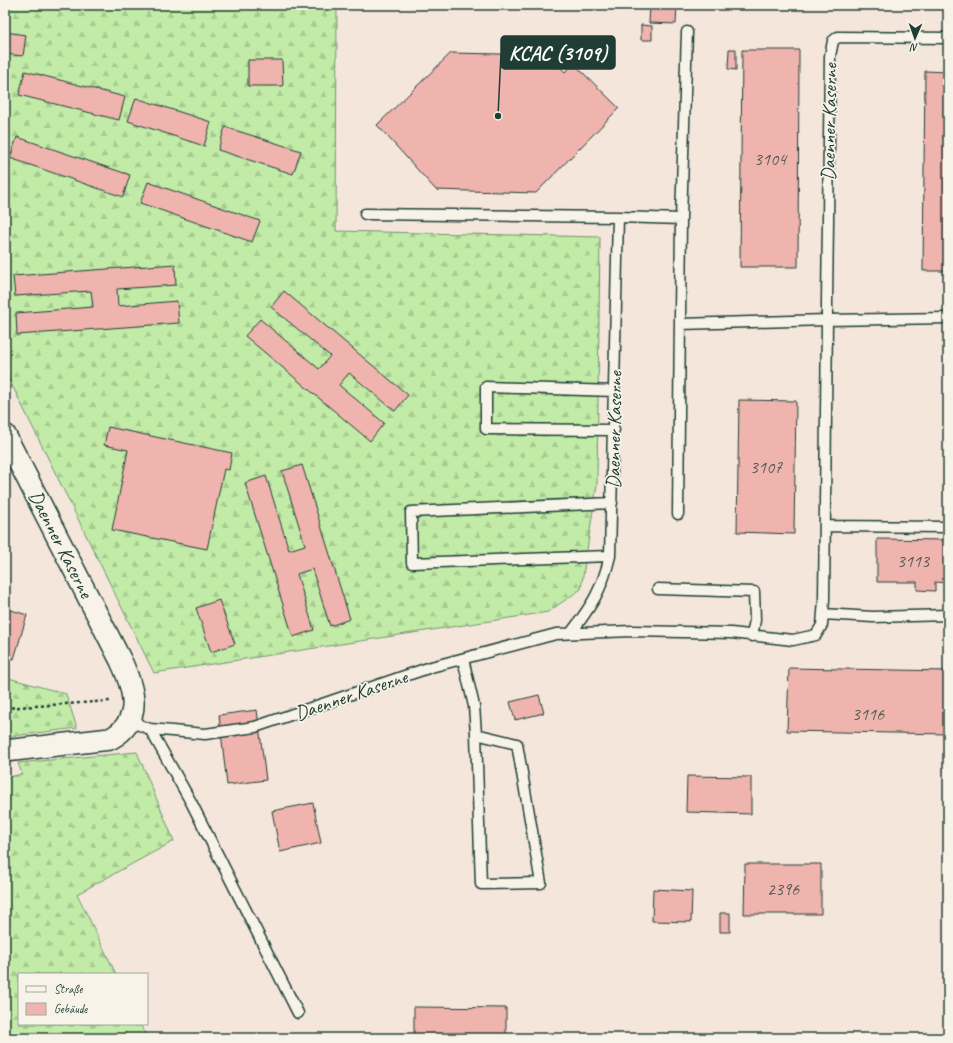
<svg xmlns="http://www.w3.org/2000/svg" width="953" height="1043" font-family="Caveat,sans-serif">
<defs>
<pattern id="forest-firs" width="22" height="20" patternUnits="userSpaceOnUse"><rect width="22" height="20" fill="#c2eba7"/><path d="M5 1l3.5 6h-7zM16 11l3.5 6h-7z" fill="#a6ca90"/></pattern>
</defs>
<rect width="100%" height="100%" fill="#f5e6dc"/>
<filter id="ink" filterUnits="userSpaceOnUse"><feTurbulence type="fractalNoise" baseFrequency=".025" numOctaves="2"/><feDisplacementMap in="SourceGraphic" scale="8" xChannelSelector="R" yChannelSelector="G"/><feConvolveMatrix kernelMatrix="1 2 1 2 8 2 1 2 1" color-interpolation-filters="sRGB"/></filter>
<g filter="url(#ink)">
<path fill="url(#forest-firs)" stroke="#70946e" d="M 5,5 L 337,5 L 336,231 L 600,237 L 597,484 L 581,589 L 548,612 L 154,673 L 5,371 Z
M 5,677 L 66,694 L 77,728 L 5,737 Z
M 137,752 L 174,841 L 77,894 L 116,974 L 19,974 L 19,1024 L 140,1024 L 147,1038 L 5,1038 L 5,778 L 22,774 L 18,763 Z"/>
<path fill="#efb4ae" stroke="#1f3d34" d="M 650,5 L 677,5 L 676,24 L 649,23 Z
M 641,25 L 652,26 L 652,40 L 641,40 Z
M 5,32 L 26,35 L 23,56 L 5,54 Z
M 729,49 L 736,49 L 736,70 L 728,69 Z
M 742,50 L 799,50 L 798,267 L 740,267 Z
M 451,53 L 548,55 L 565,72 L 574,64 L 619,108 L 536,193 L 436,190 L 377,125 Z
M 248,60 L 282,60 L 283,86 L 248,86 Z
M 25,71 L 125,97 L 119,120 L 19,95 Z
M 925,71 L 948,72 L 948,271 L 923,271 Z
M 136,98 L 211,122 L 204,146 L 128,121 Z
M 225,127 L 301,151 L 293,174 L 218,150 Z
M 17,137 L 130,175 L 123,197 L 10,158 Z
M 148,182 L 260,221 L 252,242 L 140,203 Z
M 175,264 L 176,285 L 117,289 L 118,306 L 177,301 L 179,323 L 17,335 L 16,313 L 93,307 L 91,291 L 15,296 L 13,276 Z
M 284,291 L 408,395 L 395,411 L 349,373 L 339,385 L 384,423 L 370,441 L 245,336 L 260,319 L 319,369 L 330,356 L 271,307 Z
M 739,400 L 796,401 L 794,534 L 737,532 Z
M 108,427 L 232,453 L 229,470 L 224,469 L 207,549 L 112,530 L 128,450 L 104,445 Z
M 302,465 L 350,619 L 330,626 L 312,569 L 297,574 L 314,630 L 293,637 L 245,483 L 266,476 L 289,550 L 305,545 L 282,471 Z
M 877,539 L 948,540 L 948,583 L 935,582 L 935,591 L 917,590 L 917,582 L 877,582 Z
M 219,600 L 235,644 L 211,652 L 196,608 Z
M 5,608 L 27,615 L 14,659 L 5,657 Z
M 789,668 L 948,671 L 947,734 L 787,731 Z
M 539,695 L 544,713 L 515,720 L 510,702 Z
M 257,710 L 266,780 L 227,785 L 219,715 Z
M 687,776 L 751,777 L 751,814 L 686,812 Z
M 313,803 L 321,843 L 280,852 L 272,811 Z
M 745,864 L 821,864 L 821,914 L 744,914 Z
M 653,889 L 692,891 L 691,922 L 652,921 Z
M 720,913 L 730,913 L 730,932 L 720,932 Z
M 414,1007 L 506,1008 L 506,1038 L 414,1038 Z"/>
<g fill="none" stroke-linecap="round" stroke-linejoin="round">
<g stroke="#1f3d34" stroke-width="13">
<path id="service" d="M 948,38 L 838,37 L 833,41 L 830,56 L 827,302 L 827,320 L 948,318
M 365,214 L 618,217 L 610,556 C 602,590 592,605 571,633
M 618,217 L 681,219 L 687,32
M 614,430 L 486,429 L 486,387 L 615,391
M 678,514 L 681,219
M 825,526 L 948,527
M 610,556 L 412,563 L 411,512 L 612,503
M 658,589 L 754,592 L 755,620 L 752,636
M 823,614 L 873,617 L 948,615
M 463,659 L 474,706 L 476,734 L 481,884 L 541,883 L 517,744 L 476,734
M 129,721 L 150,729 L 205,734 L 255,727 L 431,667 L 556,634 L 632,631 L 731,633 L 793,640 L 816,635 L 822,625 L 824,600 L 827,320 L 680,324
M 150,729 L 191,802 L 298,1013"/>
</g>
<g stroke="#1f3d34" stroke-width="24">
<path id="minor" d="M 5,435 L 121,661 C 134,689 144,721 110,739 L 5,751"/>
</g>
<path stroke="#1f3d34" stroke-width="2.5" stroke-dasharray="3 3" stroke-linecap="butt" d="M 5,708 L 111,701"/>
<use href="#service" stroke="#f7f3e8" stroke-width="10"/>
<use href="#minor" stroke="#f7f3e8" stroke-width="21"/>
</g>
</g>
<g text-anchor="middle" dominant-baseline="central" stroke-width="3.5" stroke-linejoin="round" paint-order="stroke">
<g font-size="18" fill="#535b52">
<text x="770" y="159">3104</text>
<text x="766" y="467">3107</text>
<text x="913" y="561">3113</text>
<text x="868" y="714">3116</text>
<text x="783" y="889">2396</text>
</g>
<g font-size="20" fill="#1f3d34" stroke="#f7f3e8">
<text transform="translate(829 122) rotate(-89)">Daenner Kaserne</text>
<text transform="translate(614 430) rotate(-89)">Daenner Kaserne</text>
<text transform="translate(61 544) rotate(63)">Daenner Kaserne</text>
<text transform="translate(351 695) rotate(-19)">Daenner Kaserne</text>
</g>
</g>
<path fill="none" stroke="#1f3d34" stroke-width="1.5" d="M498 116L501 53"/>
<circle fill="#1f3d34" stroke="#f7f3e8" stroke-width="1.5" cx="498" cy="116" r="4"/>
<rect fill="#1f3d34" stroke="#1f3d34" stroke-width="1.5" x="501" y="36" width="114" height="33" rx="4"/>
<g font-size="21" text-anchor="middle" font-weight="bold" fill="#fff">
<text x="558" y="60">KCAC (3109)</text>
</g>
<rect width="953" height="1043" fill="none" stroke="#f7f3e8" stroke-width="20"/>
<rect x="10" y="10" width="933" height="1023" fill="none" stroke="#1f3d34" stroke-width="1.5" filter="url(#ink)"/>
<rect x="18" y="973" width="130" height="52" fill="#f7f3e8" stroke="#a1aaa0"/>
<rect x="26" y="986" width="20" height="6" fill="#f7f3e8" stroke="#a1aaa0"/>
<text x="54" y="993" font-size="12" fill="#1f3d34">Straße</text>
<rect x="26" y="1003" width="20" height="12" fill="#efb4ae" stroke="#a1aaa0"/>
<text x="54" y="1013" font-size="12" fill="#1f3d34">Gebäude</text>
<g transform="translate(915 38) rotate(182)" stroke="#f7f3e8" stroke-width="3" paint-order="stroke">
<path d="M0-3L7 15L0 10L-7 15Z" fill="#1f3d34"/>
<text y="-6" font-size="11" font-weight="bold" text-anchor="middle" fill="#1f3d34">N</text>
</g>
</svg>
